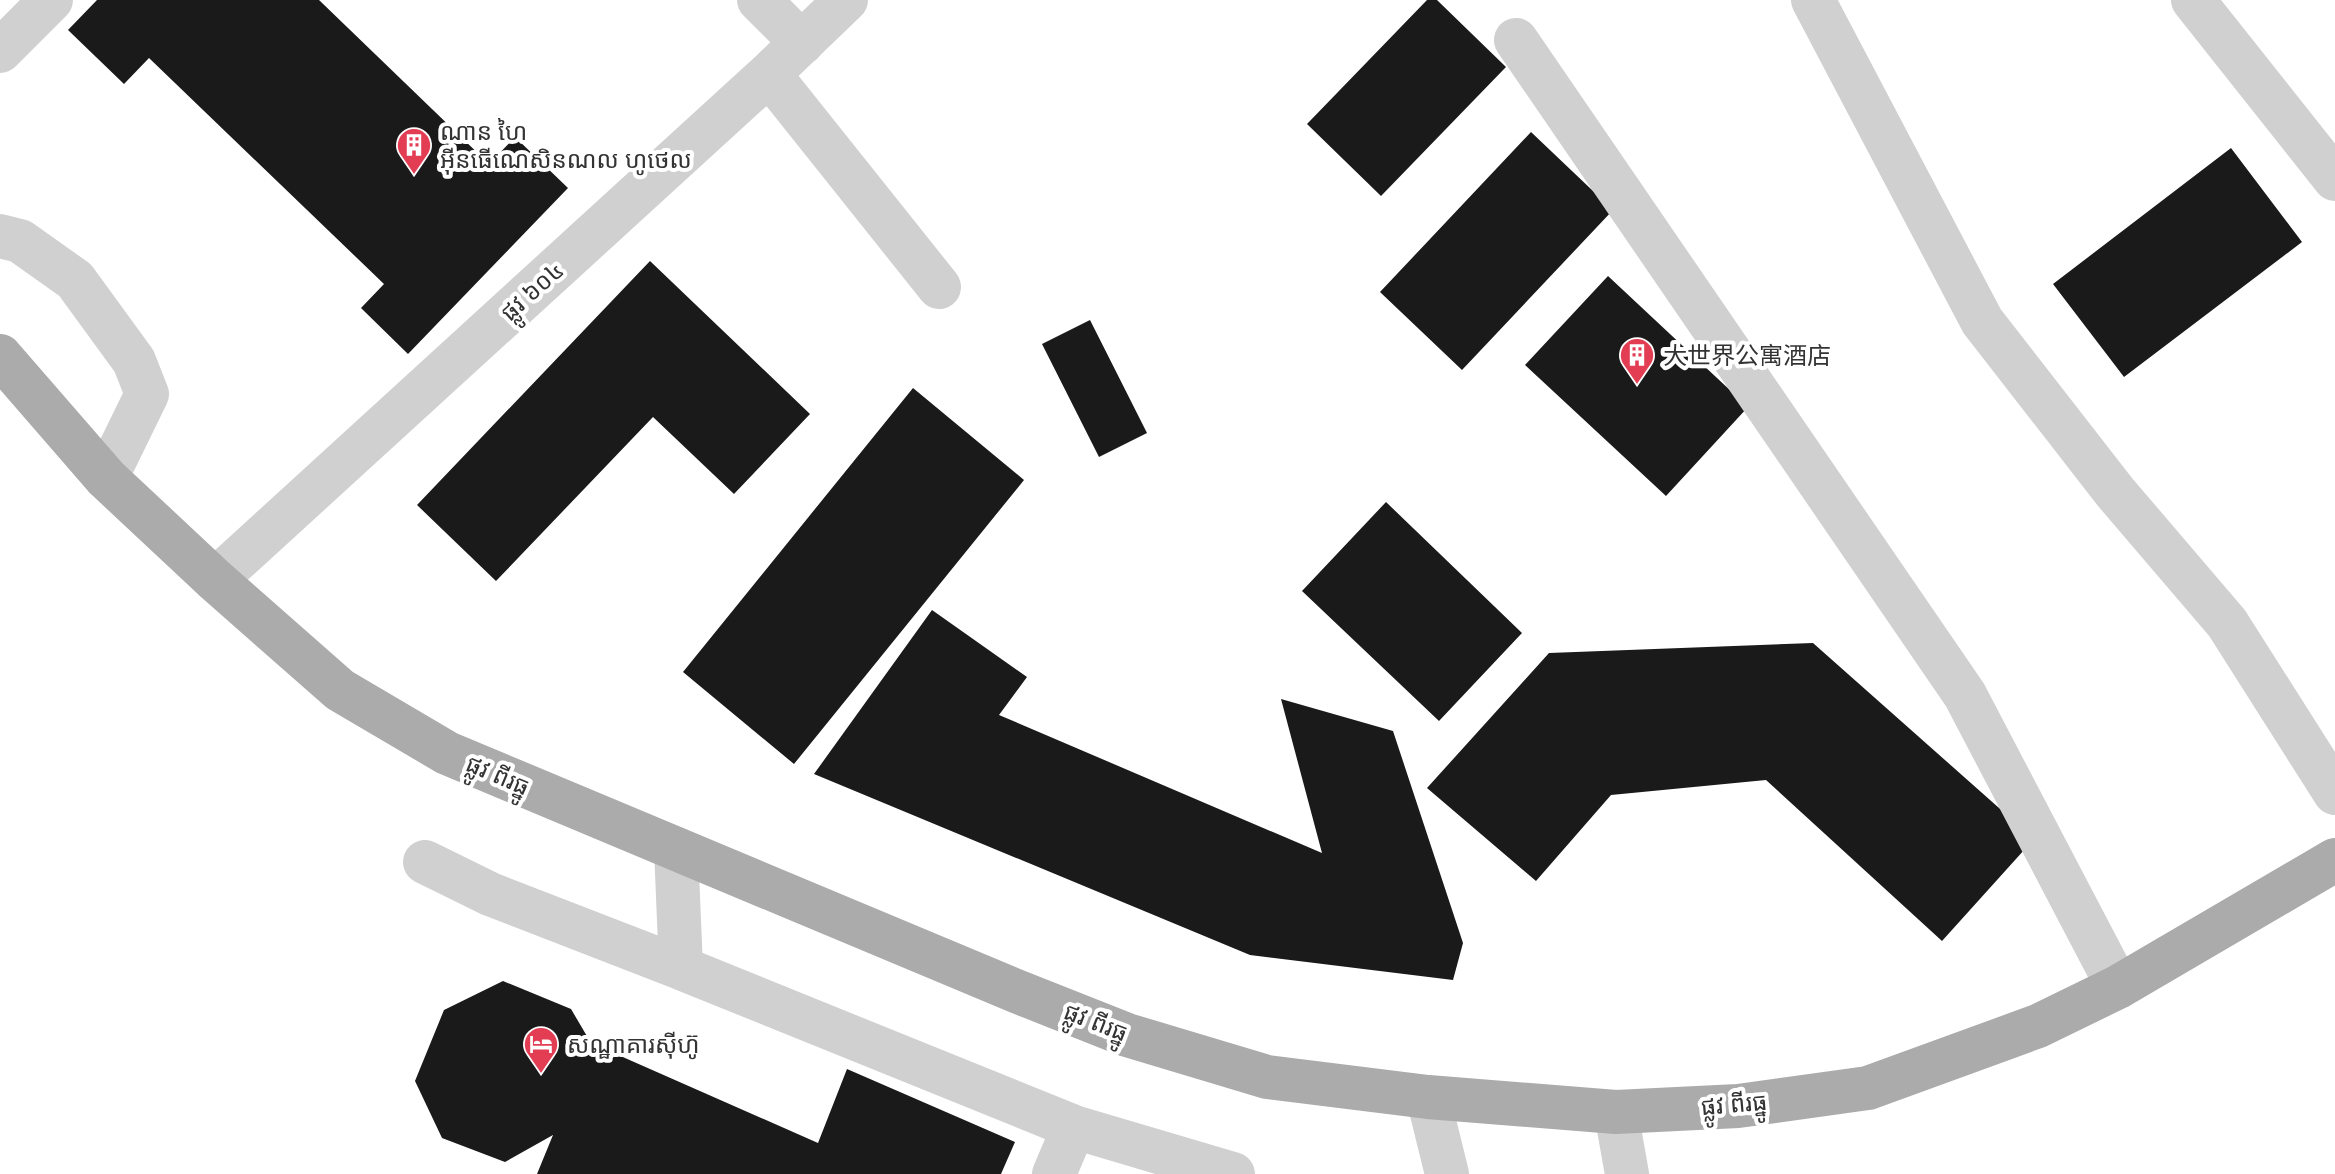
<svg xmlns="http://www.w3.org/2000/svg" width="2335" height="1174" font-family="Raleway,'Noto Sans SC','Noto Sans Khmer',sans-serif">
<rect width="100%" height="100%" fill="#fff"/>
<path fill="#1a1a1a" d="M 97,0 L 319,0 L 489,164 L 515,137 L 568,188 L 408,354 L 361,308 L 384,284 L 149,58 L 124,84 L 68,30 Z
M 1427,0 L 1437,0 L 1506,67 L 1381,196 L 1307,124 Z
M 1531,132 L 1613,210 L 1462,370 L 1380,292 Z
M 2231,148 L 2302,242 L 2124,377 L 2053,284 Z
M 650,261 L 810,414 L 734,494 L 653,417 L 496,581 L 417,505 Z
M 1608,276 L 1748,407 L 1666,496 L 1525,365 Z
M 1090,320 L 1147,433 L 1099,457 L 1042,344 Z
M 913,388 L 1024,480 L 794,764 L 683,672 Z
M 1386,502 L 1522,633 L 1439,721 L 1302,591 Z
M 932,610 L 1027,677 L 999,715 L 1322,853 L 1281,699 L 1393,731 L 1463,943 L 1453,980 L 1250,955 L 814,774 Z
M 1813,643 L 2034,839 L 1942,941 L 1766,780 L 1611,795 L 1536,881 L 1427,788 L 1549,653 Z
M 503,981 L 571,1009 L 591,1043 L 818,1143 L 847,1069 L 1015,1142 L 1001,1174 L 537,1174 L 553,1135 L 505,1162 L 442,1138 L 415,1081 L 444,1010 Z"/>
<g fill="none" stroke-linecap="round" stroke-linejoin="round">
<path stroke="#d0d0d0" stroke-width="44" d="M 759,0 L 802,43
M 1813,0 L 1982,321 L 2115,492 L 2227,623 L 2335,793
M 2193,0 L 2335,179
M 1516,40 L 1965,695 L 2118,987
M 0,51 L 51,0
M 769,74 L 939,287
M 0,236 L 20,241 L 75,280 L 134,361 L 147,394 L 106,478
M 215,580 L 769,74 L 846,0
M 676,849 L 681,968 L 1074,1127 L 1233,1174
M 425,862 L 490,894 L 681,968
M 1428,1097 L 1447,1174
M 1616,1112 L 1627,1174
M 1054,1174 L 1074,1127"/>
<path stroke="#ababab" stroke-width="44" d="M 0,356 L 106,478 L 215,580 L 340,690 L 447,753 L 1016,991 L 1127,1035 L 1267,1077 L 1428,1097 L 1616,1112 L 1738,1106 L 1868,1088 L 2038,1026 L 2118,987 L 2335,860"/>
</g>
<defs>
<g id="building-pin" transform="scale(1.8)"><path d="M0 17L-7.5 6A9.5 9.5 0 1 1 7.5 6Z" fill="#e23d53" stroke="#fff"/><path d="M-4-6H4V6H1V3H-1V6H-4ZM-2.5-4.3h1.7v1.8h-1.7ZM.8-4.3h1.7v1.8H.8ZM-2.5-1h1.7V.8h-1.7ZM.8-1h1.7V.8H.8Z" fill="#fff"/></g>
<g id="hotel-pin" transform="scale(1.8)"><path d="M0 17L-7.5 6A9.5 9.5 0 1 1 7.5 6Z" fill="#e23d53" stroke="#fff"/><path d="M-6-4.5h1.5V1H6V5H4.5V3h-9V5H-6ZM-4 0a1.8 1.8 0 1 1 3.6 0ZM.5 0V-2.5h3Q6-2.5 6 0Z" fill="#fff"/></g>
</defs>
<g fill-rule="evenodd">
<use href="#building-pin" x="414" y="145"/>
<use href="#building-pin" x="1637" y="355"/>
<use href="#hotel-pin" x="541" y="1044"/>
</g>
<g text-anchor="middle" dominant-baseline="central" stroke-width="8" stroke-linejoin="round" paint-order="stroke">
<g font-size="24" fill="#333" stroke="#fff" text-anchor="start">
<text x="440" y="131">ណាន ហៃ<tspan x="440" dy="28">អ៊ីនធើណេសិនណល ហូថេល</tspan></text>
<text x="1663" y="355">大世界公寓酒店</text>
<text x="567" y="1044">សណ្ឋាគារស៊ីហ៊ូ</text>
</g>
<g font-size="24" fill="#333" stroke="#fff">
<text transform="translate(532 291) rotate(-42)">ផ្លូវ ៦០៤</text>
<text transform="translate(498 775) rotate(23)">ផ្លូវ ពីរធ្នូ</text>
<text transform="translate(1096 1022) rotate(21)">ផ្លូវ ពីរធ្នូ</text>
<text transform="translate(1734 1104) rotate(-5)">ផ្លូវ ពីរធ្នូ</text>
</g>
</g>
</svg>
